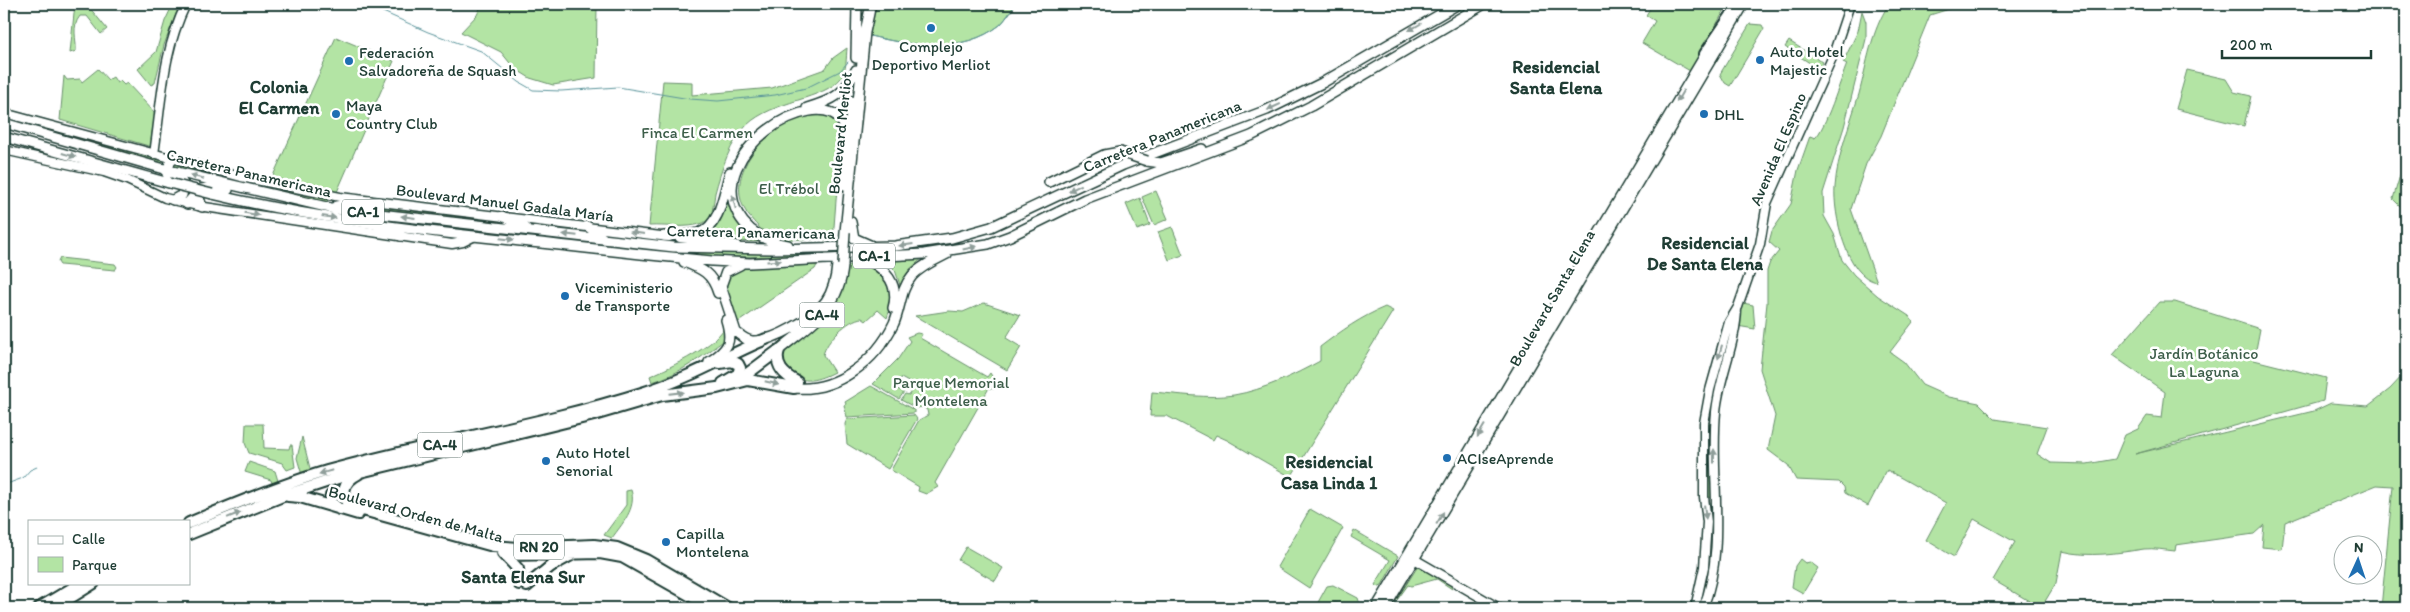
<svg xmlns="http://www.w3.org/2000/svg" width="2410" height="612" font-family="Itim,sans-serif">
<rect width="100%" height="100%" fill="#fff"/>
<filter id="ink" filterUnits="userSpaceOnUse"><feTurbulence type="fractalNoise" baseFrequency=".02" numOctaves="2"/><feDisplacementMap in="SourceGraphic" scale="10" xChannelSelector="R" yChannelSelector="G"/><feConvolveMatrix kernelMatrix="1 2 1 2 8 2 1 2 1" color-interpolation-filters="sRGB"/></filter>
<g filter="url(#ink)">
<path fill="#b3e4a4" stroke="#69906c" d="M 75,4 L 93,4 L 89,7 L 107,29 L 101,34 L 87,16 L 80,16 C 71,27 77,39 76,51 L 70,53 Z
M 173,4 L 180,4 L 164,45 L 155,83 L 151,85 L 138,69 L 156,52 L 165,21 Z
M 482,4 L 597,4 L 596,78 L 553,85 L 530,78 L 514,68 L 501,52 L 461,32 L 477,15 Z
M 876,4 L 1016,4 C 1011,11 1006,19 1000,25 C 963,54 912,46 870,36 L 868,33 L 869,20 Z
M 1653,4 L 1728,4 L 1690,71 L 1642,43 L 1655,21 L 1646,15 Z
M 1889,4 L 1965,4 L 1930,15 L 1881,136 L 1866,164 L 1851,209 L 1877,282 C 1846,277 1833,213 1835,187 C 1837,156 1850,124 1859,94 C 1867,64 1871,31 1889,4 Z
M 1862,11 L 1866,22 L 1866,39 L 1844,127 L 1823,193 L 1824,216 L 1834,234 L 1842,260 L 1854,275 L 1878,296 L 1909,316 L 1913,322 L 1890,352 L 1904,362 L 1922,385 L 1949,397 L 1979,403 L 1995,419 L 2047,427 L 2037,454 L 2051,463 L 2087,464 L 2115,459 L 2125,435 L 2138,429 L 2147,416 L 2162,418 L 2165,392 L 2112,355 L 2159,302 L 2175,302 L 2260,329 L 2254,360 L 2326,378 L 2323,401 L 2135,454 L 2314,411 L 2331,403 L 2368,406 L 2390,389 L 2406,372 L 2406,608 L 2381,608 L 2393,486 L 2377,485 L 2285,522 L 2282,549 L 2262,547 L 2264,525 L 2254,534 L 2176,545 L 2175,551 C 2165,550 2154,548 2144,549 C 2117,553 2089,558 2062,551 L 2056,583 L 2041,608 L 1993,580 L 2015,542 L 1974,519 L 1954,557 L 1926,540 L 1946,503 L 1887,470 L 1868,506 L 1845,493 L 1844,487 L 1839,482 L 1796,480 L 1788,465 L 1768,450 L 1775,416 L 1760,369 L 1767,303 L 1767,271 L 1770,262 L 1779,251 L 1769,242 L 1772,231 L 1791,204 L 1798,170 L 1810,136 L 1815,138 C 1825,130 1841,79 1847,64 L 1843,62 L 1858,31 Z
M 1750,24 L 1762,25 L 1764,29 L 1730,86 L 1725,83 L 1720,74 Z
M 336,37 L 394,61 L 337,192 L 272,178 Z
M 1789,41 L 1823,62 L 1819,69 L 1785,47 Z
M 847,48 C 846,58 847,70 841,78 C 824,100 773,100 747,125 C 730,141 721,171 715,193 C 714,200 713,213 709,219 C 708,220 703,223 703,223 C 687,229 665,225 649,226 L 663,81 L 692,82 L 692,95 L 772,88 L 825,69 L 833,58 Z
M 98,69 L 108,80 L 113,77 L 117,83 L 120,81 L 124,85 L 127,83 L 156,114 L 152,133 L 152,147 L 60,120 L 64,76 L 67,80 L 80,79 L 82,82 Z
M 2187,70 L 2226,79 L 2234,92 L 2251,96 L 2244,126 L 2176,109 Z
M 821,114 C 833,118 837,124 841,135 L 833,240 C 813,239 788,242 769,234 C 760,230 755,223 749,216 C 725,185 751,147 778,128 C 790,120 807,117 821,114 Z
M 57,130 L 164,159 L 162,163 L 56,135 Z
M 174,164 L 327,199 L 328,203 L 172,169 Z
M 2401,172 L 2406,173 L 2406,203 L 2400,206 L 2393,199 Z
M 1156,191 L 1168,219 L 1154,225 L 1142,197 Z
M 727,193 C 735,218 740,229 764,242 L 728,241 L 694,237 C 718,231 721,214 727,193 Z
M 1140,198 L 1150,225 L 1137,230 L 1126,204 Z
M 360,206 L 382,207 L 464,217 L 511,225 Z
M 339,212 L 664,249 L 715,252 L 836,251 L 836,256 L 711,257 L 513,237 L 335,214 Z
M 1172,227 L 1183,255 L 1169,260 L 1158,232 Z
M 924,257 L 909,270 L 900,285 L 895,270 L 884,259 Z
M 60,258 L 115,264 L 117,267 L 115,270 L 60,265 L 58,262 Z
M 859,263 C 888,273 898,288 887,318 L 878,310 L 866,321 L 862,318 C 848,319 826,341 823,355 L 834,372 C 818,380 804,385 789,373 C 784,368 781,362 782,355 L 822,320 L 832,307 L 846,266 Z
M 817,265 L 815,269 L 737,323 L 726,288 C 727,276 733,272 742,268 Z
M 984,303 L 1020,315 L 1006,338 L 1021,347 L 1007,370 L 915,316 L 949,311 L 963,312 Z
M 1743,303 L 1753,305 L 1755,329 L 1737,326 Z
M 1385,307 L 1393,311 L 1291,477 L 1227,440 L 1216,435 L 1213,440 L 1167,416 L 1150,416 L 1152,392 C 1179,394 1207,399 1234,395 C 1264,390 1294,375 1320,361 L 1320,347 C 1341,331 1361,317 1385,307 Z
M 726,324 L 726,339 C 703,356 680,374 652,382 L 650,376 C 671,367 719,345 726,324 Z
M 917,333 L 922,334 L 920,338 L 987,377 L 990,373 L 995,381 L 994,389 L 989,388 L 935,483 L 938,487 L 926,494 L 918,491 L 919,487 L 891,470 L 919,420 L 928,415 L 927,410 L 923,407 L 916,408 L 901,400 L 905,394 L 909,395 L 914,385 L 901,378 L 895,388 L 904,392 L 899,399 L 873,384 L 898,359 L 910,341 L 907,337 Z
M 871,386 L 914,410 L 914,413 L 847,417 L 844,405 L 846,404 L 845,402 Z
M 1711,401 L 1713,414 L 1711,498 L 1707,496 L 1708,438 Z
M 914,415 L 917,419 L 888,469 L 847,444 L 845,424 L 847,419 Z
M 246,424 L 263,424 L 264,448 L 289,449 L 290,445 L 292,445 L 295,467 L 287,470 L 282,463 L 249,453 L 245,443 Z
M 302,437 L 311,472 L 302,475 L 297,458 Z
M 249,462 L 275,471 L 279,484 L 273,485 L 271,480 L 245,472 Z
M 631,490 C 637,508 622,524 612,538 L 604,535 L 626,505 L 626,491 Z
M 1310,509 L 1343,528 L 1309,588 L 1277,567 Z
M 1354,530 L 1398,556 L 1382,585 L 1377,587 L 1375,585 L 1390,560 L 1351,537 Z
M 966,547 L 1003,568 L 995,581 L 958,560 Z
M 1800,559 L 1805,563 L 1810,562 L 1818,568 L 1803,593 L 1792,587 L 1795,566 Z
M 1418,566 L 1450,583 L 1452,589 L 1437,579 L 1411,586 L 1408,585 L 1392,607 Z
M 1333,585 L 1358,598 L 1361,608 L 1342,608 L 1342,606 L 1335,602 L 1331,608 L 1316,606 L 1327,586 Z"/>
<g fill="none" stroke-linecap="round" stroke-linejoin="round">
<path stroke="#59939a" stroke-width="1" d="M 365,4 L 428,32 L 481,51 L 519,82 L 533,90 L 561,91 L 618,87 L 690,99 L 718,101 L 775,95 L 806,88 L 840,71 L 848,62
M 870,36 C 912,46 963,54 1000,25 C 1006,19 1011,10 1016,4
M 4,485 L 23,478 L 30,470 L 37,467"/>
<g stroke="#1f3d34" stroke-width="11">
<path id="secondary" d="M 4,113 L 241,177 L 340,197 L 669,237
M 4,150 L 104,172 L 127,180 L 165,198 L 198,206 L 452,244 L 463,242 L 475,236
M 154,154 C 162,101 162,53 186,4
M 680,238 L 736,245
M 1416,560 L 1499,608
M 1695,608 L 1704,567 L 1707,522 L 1704,497 L 1704,423 L 1710,390 L 1729,322 L 1738,307 L 1760,244 L 1767,203 L 1832,58 L 1850,4
M 1703,608 C 1727,549 1710,475 1716,412 C 1719,377 1736,344 1737,309"/>
</g>
<g stroke="#1f3d34" stroke-width="12">
<path id="primary" d="M 856,58 L 857,4
M 807,108 C 834,100 843,95 856,70
M 4,123 L 168,170 L 335,209 L 674,247 L 773,249 L 895,246 L 952,238 L 991,227 L 1123,165 L 1267,110 L 1322,83 L 1458,4
M 4,137 L 169,183
M 1147,161 L 1161,163 L 1202,149
M 168,170 L 171,159
M 167,174 L 180,179 L 184,185 L 182,195 L 173,200
M 1049,182 L 1104,155 L 1120,152
M 844,185 L 852,101
M 212,194 C 311,218 412,230 512,240 C 579,247 646,255 712,261 L 750,263 L 924,254 L 988,244 L 1010,236 L 1085,199 L 1251,136 L 1311,106 L 1484,4
M 187,204 L 198,191
M 336,206 L 370,201
M 202,207 L 198,195 L 201,189 L 214,187 L 228,190
M 502,216 L 526,228
M 851,222 L 854,238 L 870,245
M 587,226 L 603,238
M 378,227 L 401,236
M 845,232 L 865,32 L 871,4
M 664,236 C 675,235 689,236 699,233 C 721,226 724,190 730,172
M 788,245 C 767,242 749,234 738,214 C 706,152 813,85 841,120 C 847,128 846,140 847,149
M 864,258 C 885,268 900,284 893,308
M 684,262 C 702,269 712,273 718,293
M 740,265 L 726,272 L 721,286 L 736,332 C 741,336 745,340 752,341 C 773,342 814,318 826,301 C 833,291 836,278 837,265
M 779,350 C 810,324 839,310 843,266
M 709,362 C 728,349 733,343 726,320
M 794,388 C 837,392 876,361 894,323 C 901,307 900,290 912,276 C 921,266 935,260 947,254
M 1376,608 L 1708,50
M 1385,608 L 1744,4"/>
</g>
<g stroke="#1f3d34" stroke-width="14">
<path id="highway" d="M 1705,54 L 1739,4
M 779,350 C 774,366 784,375 797,382
M 720,363 L 732,361 L 738,364 L 740,368 L 738,374 L 723,383
M 739,380 L 779,350
M 358,474 C 344,481 338,496 352,507 L 493,546 L 519,548 L 594,545 L 617,548 L 646,560 L 728,608
M 288,496 L 300,497 L 358,514
M 339,509 L 331,502 L 331,496 L 338,493 L 344,497
M 189,523 C 234,504 280,485 327,471 C 432,442 541,425 645,392 C 688,379 726,356 766,339
M 189,534 L 280,497 L 344,476 L 594,415 L 662,395 L 717,388 L 748,380 L 794,388
M 503,553 L 518,569 L 519,584
M 512,555 L 600,553 L 622,557 L 712,608
M 527,586 L 551,566 L 573,554
M 39,608 L 81,583
M 54,608 L 94,583"/>
</g>
<use href="#secondary" stroke="#fff" stroke-width="8"/>
<use href="#primary" stroke="#fff" stroke-width="9"/>
<use href="#highway" stroke="#fff" stroke-width="10"/>
<g stroke="#1f3d34" stroke-width="12" stroke-linecap="butt">
<path id="primary-bridge" d="M 1120,152 L 1147,161
M 169,183 L 212,194
M 843,265 L 845,232"/>
</g>
<use href="#primary-bridge" stroke="#fff" stroke-width="9"/>
</g>
<defs><path id="oneway-solid" d="M-6-.8H1V-3.2L6.5 0L1 3.2V.8H-6Z" transform="scale(1.25)"/></defs>
<g fill="#8f9e9a">
<use href="#oneway-solid" transform="translate(1415 27) rotate(150)"/>
<use href="#oneway-solid" transform="translate(1680 96) rotate(120)"/>
<use href="#oneway-solid" transform="translate(1274 107) rotate(155)"/>
<use href="#oneway-solid" transform="translate(69 155) rotate(16)"/>
<use href="#oneway-solid" transform="translate(197 177) rotate(-166)"/>
<use href="#oneway-solid" transform="translate(1075 188) rotate(154)"/>
<use href="#oneway-solid" transform="translate(734 202) rotate(-104)"/>
<use href="#oneway-solid" transform="translate(252 214) rotate(10)"/>
<use href="#oneway-solid" transform="translate(329 217) rotate(8)"/>
<use href="#oneway-solid" transform="translate(408 217) rotate(-173)"/>
<use href="#oneway-solid" transform="translate(637 233) rotate(-173)"/>
<use href="#oneway-solid" transform="translate(570 235) rotate(-174)"/>
<use href="#oneway-solid" transform="translate(507 239) rotate(6)"/>
<use href="#oneway-solid" transform="translate(906 245) rotate(173)"/>
<use href="#oneway-solid" transform="translate(970 248) rotate(-12)"/>
<use href="#oneway-solid" transform="translate(774 261) rotate(-3)"/>
<use href="#oneway-solid" transform="translate(1720 352) rotate(106)"/>
<use href="#oneway-solid" transform="translate(772 383) rotate(14)"/>
<use href="#oneway-solid" transform="translate(677 393) rotate(-6)"/>
<use href="#oneway-solid" transform="translate(1481 431) rotate(121)"/>
<use href="#oneway-solid" transform="translate(1714 456) rotate(-90)"/>
<use href="#oneway-solid" transform="translate(326 472) rotate(164)"/>
<use href="#oneway-solid" transform="translate(1705 512) rotate(83)"/>
<use href="#oneway-solid" transform="translate(234 515) rotate(-22)"/>
<use href="#oneway-solid" transform="translate(1440 518) rotate(-60)"/>
</g>
</g>
<g fill="#1f6fb2" stroke="#fff" stroke-width="2">
<circle cx="931" cy="28" r="5"/>
<circle cx="1760" cy="60" r="5"/>
<circle cx="349" cy="61" r="5"/>
<circle cx="336" cy="114" r="5"/>
<circle cx="1704" cy="114" r="5"/>
<circle cx="565" cy="296" r="5"/>
<circle cx="1447" cy="458" r="5"/>
<circle cx="546" cy="461" r="5"/>
<circle cx="666" cy="542" r="5"/>
</g>
<g text-anchor="middle" dominant-baseline="central" stroke-width="5" stroke-linejoin="round" paint-order="stroke">
<g fill="#fff" stroke="#627771" stroke-width="1">
<rect x="342" y="199.5" width="42" height="25" rx="4"/>
<rect x="853" y="243.5" width="42" height="25" rx="4"/>
<rect x="799.5" y="302.5" width="45" height="25" rx="4"/>
<rect x="417.5" y="432.5" width="45" height="25" rx="4"/>
<rect x="514" y="534.5" width="50" height="25" rx="4"/>
</g>
<g font-size="15" font-weight="bold" fill="#1f3d34">
<text x="363" y="212">CA-1</text>
<text x="874" y="256">CA-1</text>
<text x="822" y="315">CA-4</text>
<text x="440" y="445">CA-4</text>
<text x="539" y="547">RN 20</text>
</g>
<g font-size="16" fill="#1f3d34" stroke="#fff" text-anchor="start">
<text x="931" y="46" text-anchor="middle">Complejo<tspan x="931" dy="18">Deportivo Merliot</tspan></text>
<text x="1770" y="51">Auto Hotel<tspan x="1770" dy="18">Majestic</tspan></text>
<text x="359" y="52">Federación<tspan x="359" dy="18">Salvadoreña de Squash</tspan></text>
<text x="346" y="105">Maya<tspan x="346" dy="18">Country Club</tspan></text>
<text x="1714" y="114">DHL</text>
<text x="575" y="287">Viceministerio<tspan x="575" dy="18">de Transporte</tspan></text>
<text x="556" y="452">Auto Hotel<tspan x="556" dy="18">Senorial</tspan></text>
<text x="1457" y="458">ACIseAprende</text>
<text x="676" y="533">Capilla<tspan x="676" dy="18">Montelena</tspan></text>
</g>
<g font-size="16" fill="#3d5e4a" stroke="#fff">
<text x="697" y="132">Finca El Carmen</text>
<text x="789" y="188">El Trébol</text>
<text x="2204" y="353">Jardín Botánico<tspan x="2204" dy="18">La Laguna</tspan></text>
<text x="951" y="382">Parque Memorial<tspan x="951" dy="18">Montelena</tspan></text>
</g>
<g font-size="16" fill="#1f3d34" stroke="#fff">
<text transform="translate(840 133) rotate(-84)">Boulevard Merliot</text>
<text transform="translate(1162 136) rotate(-22)">Carretera Panamericana</text>
<text transform="translate(1778 149) rotate(-67)">Avenida El Espino</text>
<text transform="translate(249 173) rotate(13)">Carretera Panamericana</text>
<text transform="translate(505 203) rotate(7)">Boulevard Manuel Gadala María</text>
<text transform="translate(751 232) rotate(1)">Carretera Panamericana</text>
<text transform="translate(1552 298) rotate(-60)">Boulevard Santa Elena</text>
<text transform="translate(416 514) rotate(15)">Boulevard Orden de Malta</text>
</g>
<g font-size="18" font-weight="bold" fill="#1f3d34" stroke="#fff">
<text x="1556" y="67">Residencial<tspan x="1556" dy="21">Santa Elena</tspan></text>
<text x="279" y="87">Colonia<tspan x="279" dy="21">El Carmen</tspan></text>
<text x="1705" y="243">Residencial<tspan x="1705" dy="21">De Santa Elena</tspan></text>
<text x="1329" y="462">Residencial<tspan x="1329" dy="21">Casa Linda 1</tspan></text>
<text x="523" y="577">Santa Elena Sur</text>
</g>
</g>
<rect width="2410" height="612" fill="none" stroke="#fff" stroke-width="20"/>
<rect x="10" y="10" width="2390" height="592" fill="none" stroke="#1f3d34" stroke-width="2" filter="url(#ink)"/>
<rect x="28" y="520" width="162" height="65" fill="#ffffff" stroke="#a5b1ae"/>
<rect x="38" y="536" width="25" height="8" fill="#ffffff" stroke="#a5b1ae"/>
<text x="72" y="544" font-size="15" fill="#1f3d34">Calle</text>
<rect x="38" y="557" width="25" height="15" fill="#b3e4a4" stroke="#a5b1ae"/>
<text x="72" y="570" font-size="15" fill="#1f3d34">Parque</text>
<g transform="translate(2358 560) rotate(3)"><circle r="24" fill="#ffffff" stroke="#a5b1ae"/>
<path d="M0-4L9 19L0 12L-9 19Z" fill="#1f6fb2"/>
<text y="-8" font-size="14" font-weight="bold" text-anchor="middle" fill="#1f3d34">N</text>
</g>
<path d="M2222 50v8h149v-8" fill="none" stroke="#1f3d34" stroke-width="2.5"/>
<text x="2230" y="50" font-size="15" fill="#1f3d34" stroke="#ffffff" stroke-width="4" paint-order="stroke">200 m</text>
</svg>
